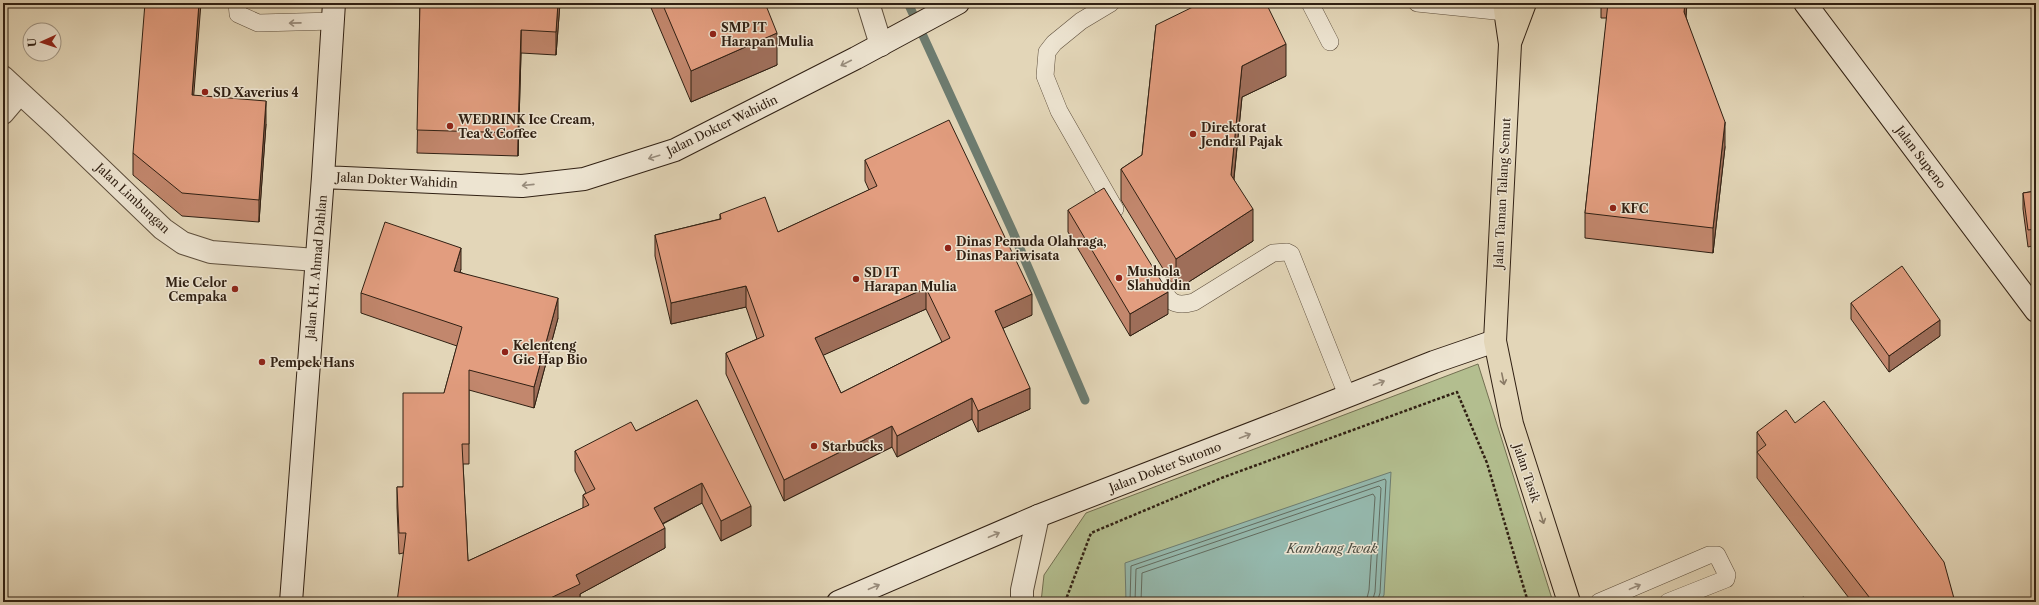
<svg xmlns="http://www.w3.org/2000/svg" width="2039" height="605" font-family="'Libre Caslon Text',serif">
<rect width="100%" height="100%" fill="#e3d6b8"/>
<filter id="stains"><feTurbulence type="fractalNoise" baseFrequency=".005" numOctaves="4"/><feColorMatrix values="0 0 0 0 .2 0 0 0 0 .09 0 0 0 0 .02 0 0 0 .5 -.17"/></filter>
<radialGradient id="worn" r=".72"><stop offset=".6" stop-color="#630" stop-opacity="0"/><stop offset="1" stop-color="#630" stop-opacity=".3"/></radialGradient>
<path fill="#b3be8f" stroke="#726f51" d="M 1478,364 L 1553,602 L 1041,602 L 1044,575 L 1086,513 Z"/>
<path fill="#95b9ae" stroke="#6d7c70" d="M 1391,472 L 1384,595 L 1380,602 L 1126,602 L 1125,563 Z"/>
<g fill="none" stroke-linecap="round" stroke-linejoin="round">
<path stroke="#626c60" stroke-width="1" d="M 1130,602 L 1131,566 L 1385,479 L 1386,481 L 1380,593 L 1377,602
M 1135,602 L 1136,569 L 1379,486 L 1381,488 L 1375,592 L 1372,602
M 1141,602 L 1142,573 L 1373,494 L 1375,497 L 1369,590 L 1366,602"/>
<path stroke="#6d7c70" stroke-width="9" d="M 908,3 L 1012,230 L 1085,400"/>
<g stroke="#5d4e3c" stroke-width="18">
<path id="lane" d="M 237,3 L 238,14 L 258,23 L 334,21
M 1111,3 L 1081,21 L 1054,43 L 1047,52 L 1045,76 L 1059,111 L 1115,209
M 1310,3 L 1330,42
M 1417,3 L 1505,12
M 1156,278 C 1168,297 1169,309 1194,302 L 1273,253 L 1287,252 L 1291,254 L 1347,395
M 1599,602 L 1709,555 L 1717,555 L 1727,575 L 1726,579 L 1668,602"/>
</g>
<g stroke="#5d4e3c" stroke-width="24">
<path id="street" d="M 868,3 L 881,45
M 3,77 L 55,125 L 163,229 L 183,243 L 211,252 L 316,260
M 3,113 L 20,93
M 1022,602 L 1022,590 L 1038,516"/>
</g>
<g stroke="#302013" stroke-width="24">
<path id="secondary" d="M 1805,3 L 2036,311
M 323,177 L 522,186 L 584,179 L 675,150 L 856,58 L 958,3
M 291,602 L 323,177 L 334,3
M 838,602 L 1038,516 L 1312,410 L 1434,362 L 1495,341"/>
</g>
<g stroke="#302013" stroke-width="24">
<path id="primary" d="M 1504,3 L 1510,44 L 1495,341 L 1512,424 L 1569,602
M 1510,43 L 1525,3"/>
</g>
<path stroke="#302013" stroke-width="2.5" stroke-dasharray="3 2" stroke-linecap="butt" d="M 1065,602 L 1091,533 L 1224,477 L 1457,392 L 1487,463 L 1528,602"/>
<use href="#lane" stroke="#ede4d1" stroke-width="17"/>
<use href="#street" stroke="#ede4d1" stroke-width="22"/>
<use href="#secondary" stroke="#ede4d1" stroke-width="22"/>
<use href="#primary" stroke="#e3d6b8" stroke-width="22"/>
</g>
<path fill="#c2876d" stroke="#302013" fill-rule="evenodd" d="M 420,3 L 560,3 L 556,55 L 521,53 L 518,156 L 417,153 Z
M 649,3 L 765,3 L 777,65 L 691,102 Z
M 1601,3 L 1687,3 L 1686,17 L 1725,147 L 1713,253 L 1585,238 L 1585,213 L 1607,18 L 1601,18 Z
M 1156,25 L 1286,76 L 1242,97 L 1234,179 L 1253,241 L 1176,290 L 1121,200 L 1121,169 L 1142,155 Z
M 193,95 L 266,124 L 259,222 L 182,216 L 133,175 L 133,153 Z
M 865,160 L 1032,315 L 1003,328 L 1030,409 L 978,432 L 972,419 L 897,457 L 892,447 L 784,501 L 726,374 L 726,353 L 757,339 L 746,307 L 671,324 L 655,256 L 655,235 L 720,219 L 720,214 L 778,232 L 869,190 L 865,181 ZM 926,309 L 942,342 L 841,393 L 823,355 Z
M 2036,191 L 2036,245 L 2028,247 L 2023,209 L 2023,193 Z
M 1068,210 L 1168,314 L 1130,336 L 1068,232 Z
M 461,269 L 460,272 L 558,318 L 534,408 L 469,390 L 469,464 L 463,464 L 468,561 L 583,508 L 583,495 L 586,493 L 575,471 L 575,451 L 636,431 L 697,400 L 751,526 L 721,541 L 702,503 L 663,524 L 665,548 L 580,594 L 580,602 L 403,553 L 399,554 L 397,507 L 397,487 L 403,487 L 444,393 L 457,346 L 361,313 L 361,293 Z
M 1851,303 L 1940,336 L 1889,372 L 1851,319 Z
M 1795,423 L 1955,602 L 1852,602 L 1757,478 L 1757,432 Z"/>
<path fill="#9e6e59" stroke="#302013" d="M 199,3 L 201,3 L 192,117 L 192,95 Z
M 558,3 L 560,3 L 556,55 L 556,32 Z
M 1685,3 L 1687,3 L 1684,37 L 1684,12 Z
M 521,30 L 521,53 L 518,156 L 518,133 Z
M 777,33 L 777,65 L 691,102 L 691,71 Z
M 1286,44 L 1286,76 L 1242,97 L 1231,206 L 1231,175 L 1242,66 Z
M 266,101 L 266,124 L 259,222 L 259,200 Z
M 1725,122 L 1725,147 L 1713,253 L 1713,228 Z
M 1253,209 L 1253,241 L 1176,290 L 1176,259 Z
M 461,248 L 461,269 L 454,291 L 454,271 Z
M 746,286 L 746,307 L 671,324 L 671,303 Z
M 926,288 L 926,309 L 815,359 L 815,338 Z
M 1168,292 L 1168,314 L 1130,336 L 1130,314 Z
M 1032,294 L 1032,315 L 995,332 L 995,311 Z
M 558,298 L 558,318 L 534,408 L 534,387 Z
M 1940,320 L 1940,336 L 1889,372 L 1889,356 Z
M 1030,388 L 1030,409 L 978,432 L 978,411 Z
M 972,398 L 972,419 L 897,457 L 897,436 Z
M 892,426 L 892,447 L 784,501 L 784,480 Z
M 702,483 L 702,503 L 654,528 L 654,508 Z
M 751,506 L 751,526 L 721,541 L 721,521 Z
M 665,528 L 665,548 L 580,594 L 580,602 L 542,602 L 576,575 Z"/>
<path fill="#e29d7f" stroke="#302013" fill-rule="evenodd" d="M 145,3 L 199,3 L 192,95 L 266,101 L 259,200 L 182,193 L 133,153 Z
M 420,3 L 558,3 L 556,32 L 521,30 L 518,133 L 417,130 Z
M 662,3 L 765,3 L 777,33 L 691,71 Z
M 1201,3 L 1266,3 L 1286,44 L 1242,66 L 1231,175 L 1253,209 L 1176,259 L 1121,169 L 1142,155 L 1156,25 Z
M 1608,3 L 1685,3 L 1684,12 L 1725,122 L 1713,228 L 1585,213 Z
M 949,120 L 1032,294 L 995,311 L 1030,388 L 978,411 L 972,398 L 897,436 L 892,426 L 784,480 L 726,353 L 764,336 L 746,286 L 671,303 L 655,235 L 721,219 L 720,214 L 765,197 L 778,232 L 877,186 L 865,160 ZM 926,288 L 950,338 L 841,393 L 815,338 Z
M 1104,188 L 1168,292 L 1130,314 L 1068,210 Z
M 2036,191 L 2036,229 L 2028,230 L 2023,193 Z
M 385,222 L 461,248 L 454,271 L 558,298 L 534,387 L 469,370 L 469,444 L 462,444 L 468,561 L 589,505 L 583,495 L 595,489 L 575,451 L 631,422 L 636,431 L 697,400 L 751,506 L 721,521 L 702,483 L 654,508 L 665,528 L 576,575 L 580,584 L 542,602 L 397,602 L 406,533 L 399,533 L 397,487 L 403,487 L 403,393 L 444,393 L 462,327 L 361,293 Z
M 1902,266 L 1940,320 L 1889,356 L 1851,303 Z
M 1824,401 L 1944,562 L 1955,602 L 1873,602 L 1757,452 L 1766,445 L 1757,432 L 1786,410 L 1795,423 Z
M 1804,597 L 1805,602 L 1785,602 Z"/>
<defs><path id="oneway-shaft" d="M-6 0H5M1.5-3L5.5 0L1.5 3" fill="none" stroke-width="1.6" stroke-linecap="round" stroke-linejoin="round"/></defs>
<g stroke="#988c7c">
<use href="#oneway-shaft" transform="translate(295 23) rotate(179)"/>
<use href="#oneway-shaft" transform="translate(846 63) rotate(153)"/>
<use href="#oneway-shaft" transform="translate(654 157) rotate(163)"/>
<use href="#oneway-shaft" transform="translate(528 185) rotate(174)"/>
<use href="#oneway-shaft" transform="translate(1379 383) rotate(-21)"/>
<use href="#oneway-shaft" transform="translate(1245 436) rotate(-21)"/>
<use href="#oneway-shaft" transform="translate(994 535) rotate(-23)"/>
<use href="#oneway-shaft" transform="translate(874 587) rotate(-23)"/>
<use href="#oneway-shaft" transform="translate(1635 587) rotate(-23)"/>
</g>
<g stroke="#8a7b66">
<use href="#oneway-shaft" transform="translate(1503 379) rotate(78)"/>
<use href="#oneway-shaft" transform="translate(1542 518) rotate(72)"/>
</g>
<g fill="#8f2418" stroke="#ede4d1" stroke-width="1.5">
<circle cx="713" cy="34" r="4"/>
<circle cx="205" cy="92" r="4"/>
<circle cx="450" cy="126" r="4"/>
<circle cx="1193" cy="134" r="4"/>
<circle cx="1613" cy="208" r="4"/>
<circle cx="948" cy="248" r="4"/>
<circle cx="1119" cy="278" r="4"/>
<circle cx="856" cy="279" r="4"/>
<circle cx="235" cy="289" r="4"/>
<circle cx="505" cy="352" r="4"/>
<circle cx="262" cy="362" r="4"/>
<circle cx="814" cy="446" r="4"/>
</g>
<g text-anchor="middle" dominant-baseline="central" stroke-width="3" stroke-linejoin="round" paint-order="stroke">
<g font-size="12" font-weight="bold" fill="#302013" stroke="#ede4d1" text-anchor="start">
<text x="721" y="27">SMP IT<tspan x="721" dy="14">Harapan Mulia</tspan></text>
<text x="213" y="92">SD Xaverius 4</text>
<text x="458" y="119">WEDRINK Ice Cream,<tspan x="458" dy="14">Tea &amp; Coffee</tspan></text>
<text x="1201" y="127">Direktorat<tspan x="1201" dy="14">Jendral Pajak</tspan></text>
<text x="1621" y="208">KFC</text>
<text x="956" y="241">Dinas Pemuda Olahraga,<tspan x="956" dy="14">Dinas Pariwisata</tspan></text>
<text x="1127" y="271">Mushola<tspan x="1127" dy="14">Slahuddin</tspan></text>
<text x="864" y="272">SD IT<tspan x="864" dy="14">Harapan Mulia</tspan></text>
<text x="227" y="282" text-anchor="end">Mie Celor<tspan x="227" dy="14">Cempaka</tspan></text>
<text x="513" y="345">Kelenteng<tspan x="513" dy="14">Gie Hap Bio</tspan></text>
<text x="270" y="362">Pempek Hans</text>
<text x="822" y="446">Starbucks</text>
</g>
<g font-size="12" fill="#302013" stroke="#ede4d1">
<text transform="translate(722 125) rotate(-26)">Jalan Dokter Wahidin</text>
<text transform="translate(1921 157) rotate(53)">Jalan Supeno</text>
<text transform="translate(397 180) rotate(3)">Jalan Dokter Wahidin</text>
<text transform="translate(1502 193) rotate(-87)">Jalan Taman Talang Semut</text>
<text transform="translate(133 198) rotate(43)">Jalan Limbungan</text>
<text transform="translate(316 267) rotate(-85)">Jalan K.H. Ahmad Dahlan</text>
<text transform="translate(1165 467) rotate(-21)">Jalan Dokter Sutomo</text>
<text transform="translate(1527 473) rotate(72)">Jalan Tasik</text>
</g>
<g font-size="13" font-style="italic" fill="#4e4e42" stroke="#ede4d1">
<text x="1332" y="548">Kambang Iwak</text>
</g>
</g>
<rect width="2039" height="605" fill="none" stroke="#e3d6b8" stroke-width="16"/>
<rect x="4" y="4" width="2031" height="597" fill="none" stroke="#302013" stroke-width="2"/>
<rect x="8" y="8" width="2023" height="589" fill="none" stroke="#302013"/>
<g transform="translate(42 42) rotate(267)"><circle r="19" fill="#ede4d1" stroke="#a19685"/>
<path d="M0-3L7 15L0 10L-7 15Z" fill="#8f2418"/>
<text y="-6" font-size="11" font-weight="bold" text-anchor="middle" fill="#302013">U</text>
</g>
<rect width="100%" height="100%" filter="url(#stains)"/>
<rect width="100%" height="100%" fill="url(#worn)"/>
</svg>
